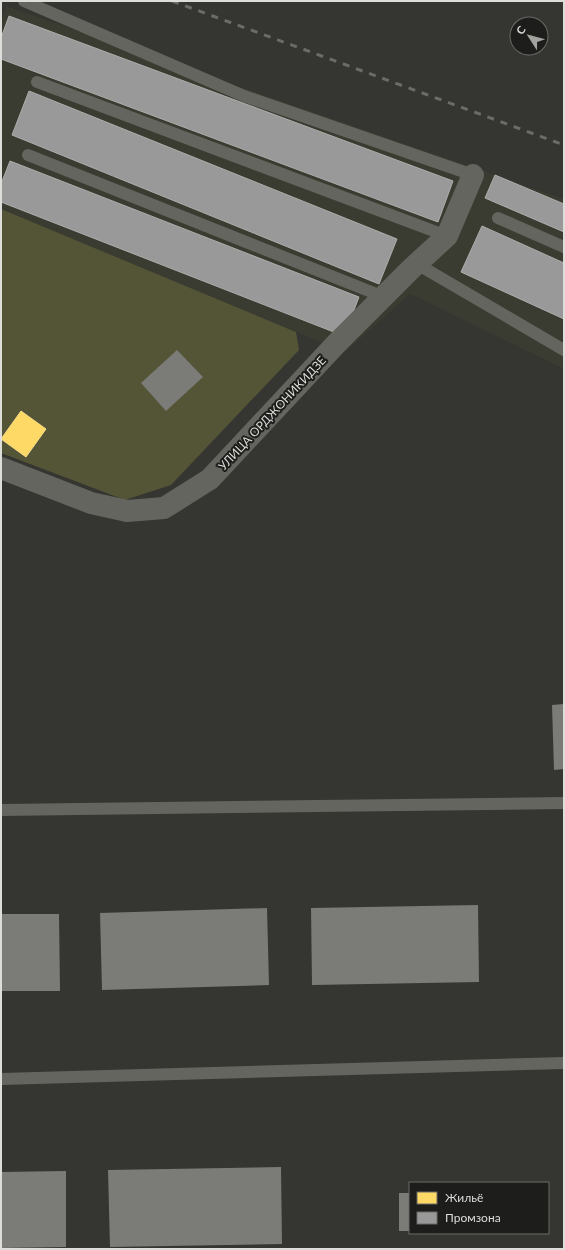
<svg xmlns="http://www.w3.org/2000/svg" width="565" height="1250" font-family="Lato,sans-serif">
<rect width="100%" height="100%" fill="#353531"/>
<path fill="#3b3c31" d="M 6,6 L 564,199 L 564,369 L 410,294 L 345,352 L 1,209 L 1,22 Z"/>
<path fill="#545536" d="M 1,209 L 296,332 L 299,350 L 171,485 L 125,500 L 1,453 Z"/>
<path fill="#ffd966" stroke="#f5da88" d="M 21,411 L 46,429 L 26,457 L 1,439 Z"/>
<path fill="#999" stroke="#adadac" d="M 9,16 L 453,181 L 438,222 L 1,59 L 1,38 Z
M 29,91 L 397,239 L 379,284 L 12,135 Z
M 10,161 L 359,297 L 344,336 L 1,202 L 1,184 Z
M 495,175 L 564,204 L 564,232 L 485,198 Z
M 482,226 L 564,263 L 564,319 L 461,272 Z"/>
<path fill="#7b7b78" d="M 177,350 L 203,377 L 166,411 L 141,383 Z
M 564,704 L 564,769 L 554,770 L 552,705 Z
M 478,905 L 479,982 L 312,985 L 311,908 Z
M 267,908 L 269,985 L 102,990 L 100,913 Z
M 1,914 L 59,914 L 60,991 L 1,991 Z
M 281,1167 L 282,1244 L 110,1247 L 108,1170 Z
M 66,1171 L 66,1247 L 1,1248 L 1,1172 Z
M 399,1193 L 410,1193 L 410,1231 L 399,1231 Z"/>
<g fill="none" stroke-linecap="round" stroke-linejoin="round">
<path stroke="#65655f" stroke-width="12" d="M 24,1 L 244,96 L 473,175
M 37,82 L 447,236
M 28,155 L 384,297
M 498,218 L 564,247
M 417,264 L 564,350
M 1,810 L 564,803
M 1,1079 L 564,1063"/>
<path stroke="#65655f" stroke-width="22" d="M 1,468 L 91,503 L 127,511 L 164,508 L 210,479 L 337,343 L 411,269 L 447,236 L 473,175"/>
<path stroke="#6b6b67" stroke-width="3" stroke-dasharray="7 7" stroke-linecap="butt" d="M 172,1 L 564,145"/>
</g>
<g text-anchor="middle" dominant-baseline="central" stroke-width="4" stroke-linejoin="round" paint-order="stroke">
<g font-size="12" fill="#ddddd9" stroke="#1d1d1b">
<text transform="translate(272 413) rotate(-47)">УЛИЦА ОРДЖОНИКИДЗЕ</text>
</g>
</g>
<rect width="565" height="1250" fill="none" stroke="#ddddd9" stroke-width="4"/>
<rect x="409" y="1182" width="140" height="52" fill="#1d1d1b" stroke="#6a6a67"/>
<rect x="417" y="1192" width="20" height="12" fill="#ffd966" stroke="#6a6a67"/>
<text x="445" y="1202" font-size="12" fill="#ddddd9">Жильё</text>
<rect x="417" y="1212" width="20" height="12" fill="#999999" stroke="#6a6a67"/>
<text x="445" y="1222" font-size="12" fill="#ddddd9">Промзона</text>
<g transform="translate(529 36) rotate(306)"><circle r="19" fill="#1d1d1b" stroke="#6a6a67"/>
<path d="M0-3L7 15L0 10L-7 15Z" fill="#a2a29e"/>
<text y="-6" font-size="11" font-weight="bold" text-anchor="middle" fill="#ddddd9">С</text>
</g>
</svg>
